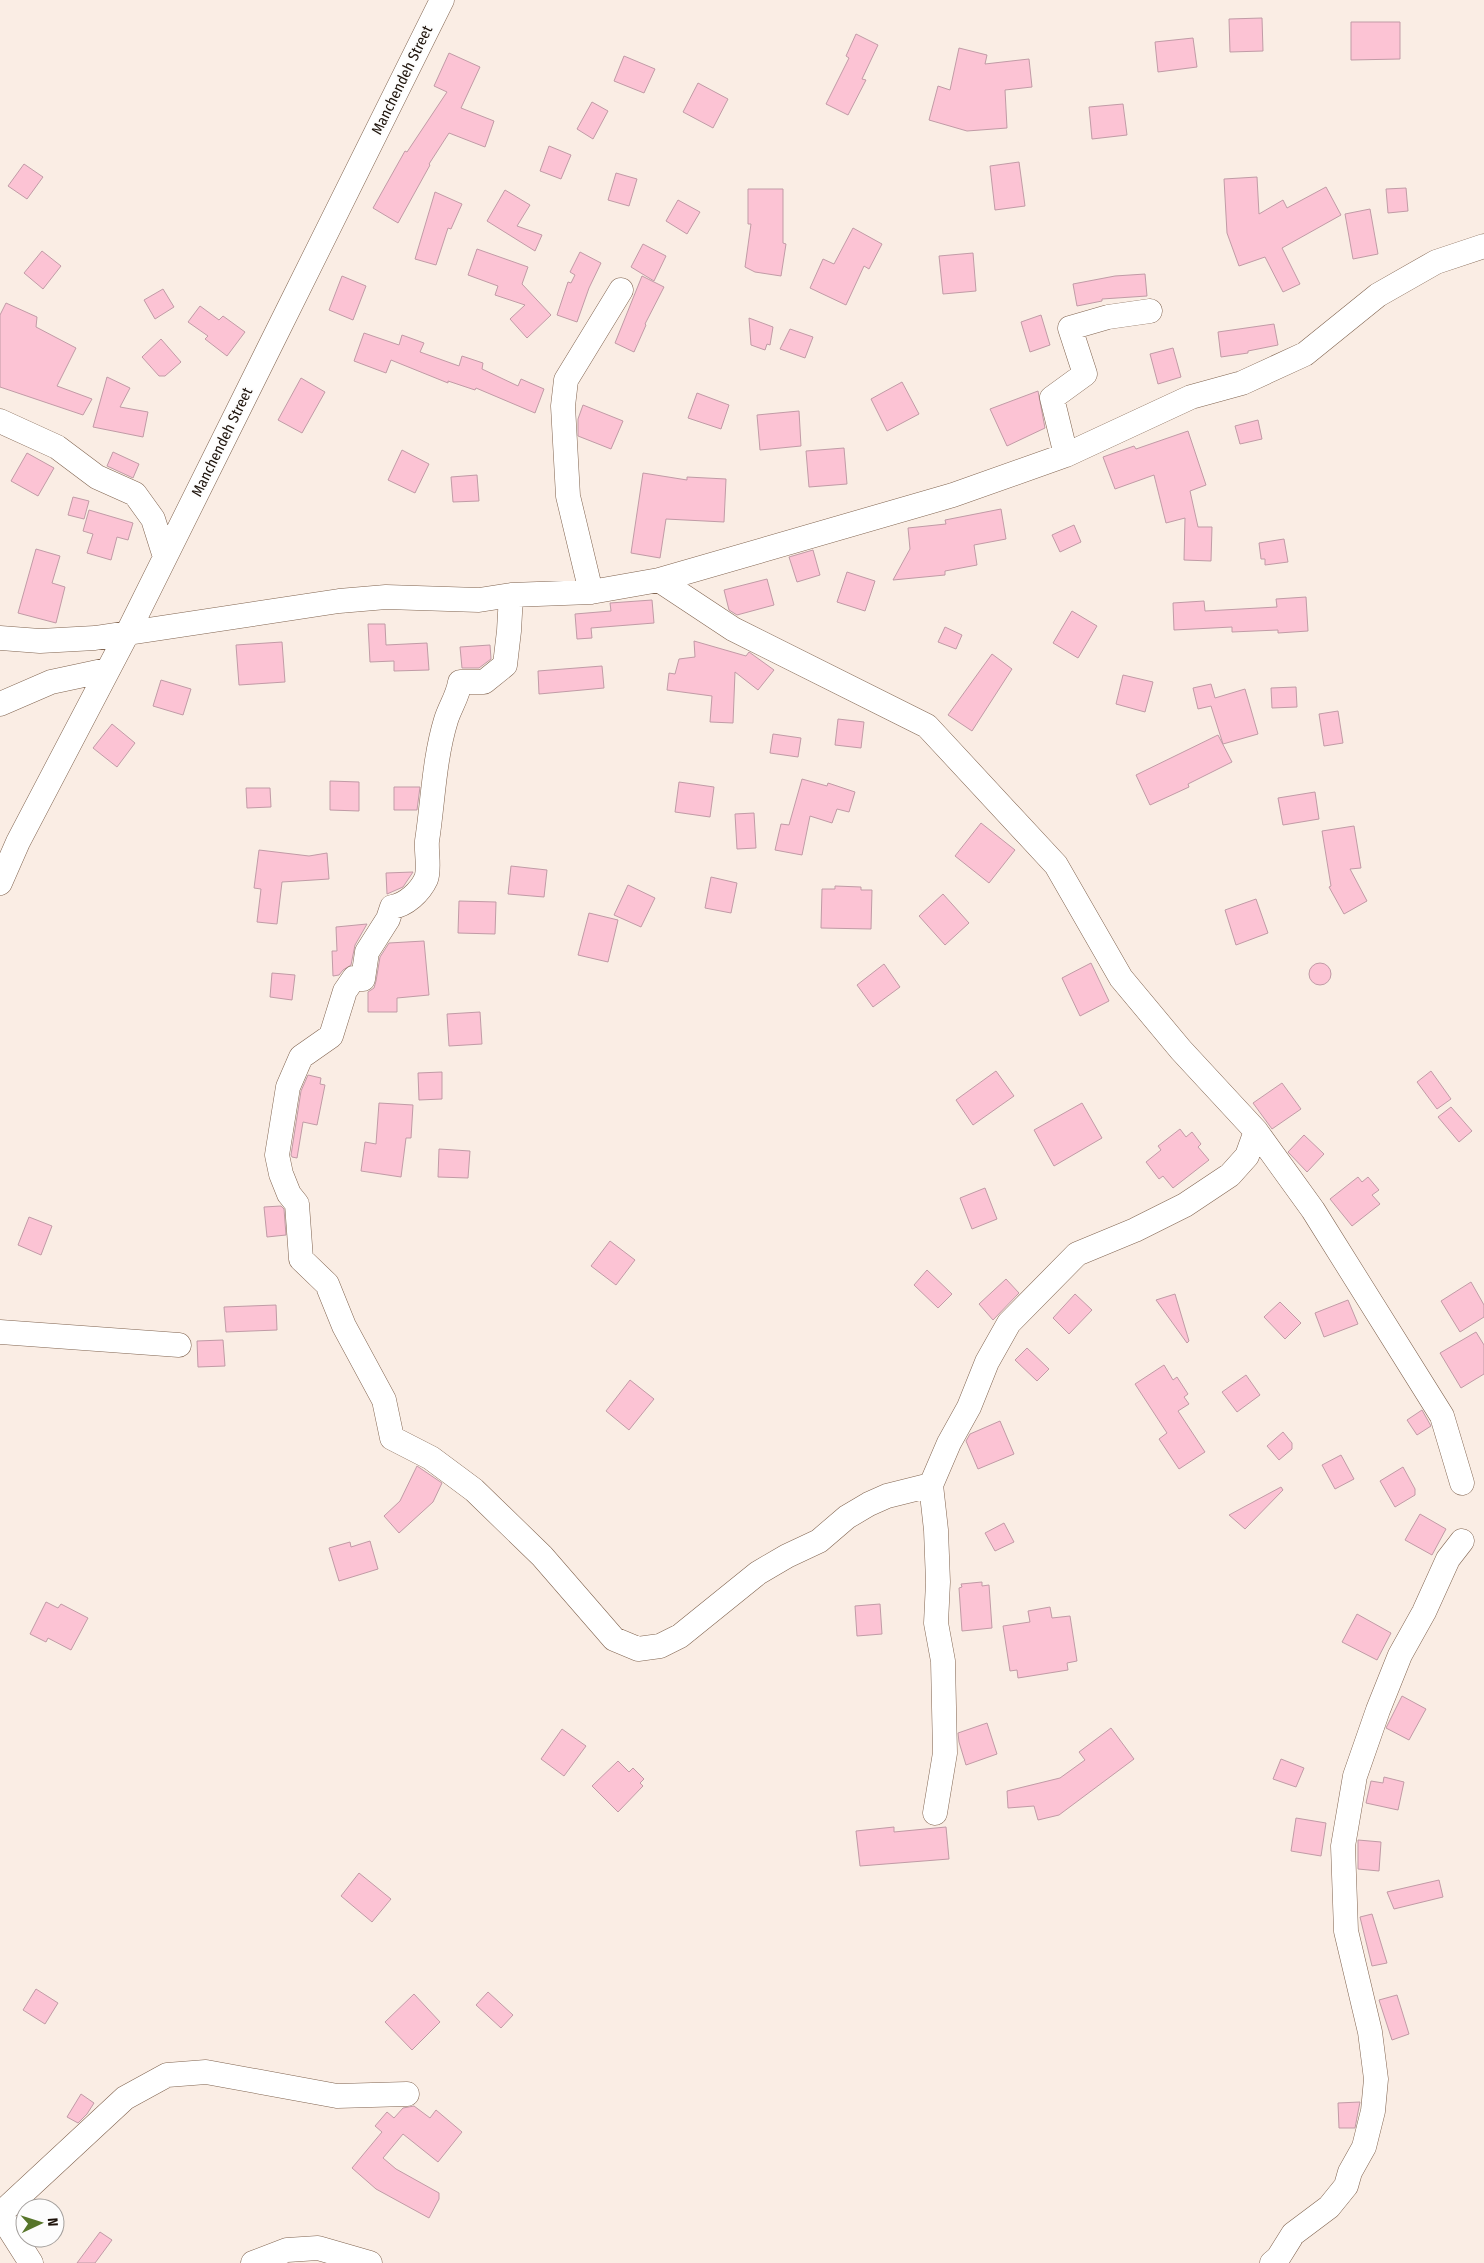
<svg xmlns="http://www.w3.org/2000/svg" width="1484" height="2263" font-family="'Fira Sans Condensed',sans-serif">
<rect width="100%" height="100%" fill="#faede4"/>
<path fill="#fcc3d4" stroke="#c19ba6" d="M 1262,18 L 1263,51 L 1230,52 L 1229,19 Z
M 1351,22 L 1400,22 L 1400,59 L 1351,60 Z
M 856,34 L 878,45 L 862,79 L 866,80 L 848,115 L 826,104 L 849,58 L 846,56 Z
M 1193,38 L 1197,67 L 1158,72 L 1155,42 Z
M 959,48 L 987,55 L 985,64 L 1029,59 L 1032,87 L 1005,90 L 1007,128 L 967,131 L 929,120 L 938,86 L 950,90 Z
M 449,53 L 480,67 L 461,108 L 494,121 L 485,147 L 449,133 L 429,164 L 430,165 L 398,223 L 373,208 L 405,151 L 407,152 L 447,92 L 434,86 Z
M 624,56 L 655,69 L 644,93 L 614,81 Z
M 698,83 L 728,99 L 713,128 L 683,112 Z
M 592,102 L 608,111 L 593,139 L 577,129 Z
M 1123,104 L 1127,135 L 1092,139 L 1089,107 Z
M 549,146 L 571,155 L 561,179 L 540,171 Z
M 1019,162 L 1025,206 L 995,210 L 990,166 Z
M 24,164 L 43,177 L 27,199 L 8,186 Z
M 616,173 L 637,179 L 629,206 L 608,200 Z
M 1257,177 L 1259,214 L 1283,200 L 1287,208 L 1326,187 L 1341,215 L 1282,248 L 1300,284 L 1283,292 L 1265,257 L 1239,266 L 1227,233 L 1224,179 Z
M 1406,188 L 1408,211 L 1388,213 L 1386,189 Z
M 748,189 L 783,189 L 783,243 L 786,244 L 781,276 L 755,272 L 745,267 L 751,224 L 748,224 Z
M 505,190 L 530,205 L 517,226 L 542,235 L 535,251 L 487,221 Z
M 435,192 L 462,204 L 451,229 L 448,228 L 436,265 L 415,259 Z
M 678,200 L 700,212 L 687,234 L 666,221 Z
M 1370,209 L 1378,254 L 1353,259 L 1345,214 Z
M 853,228 L 882,244 L 869,269 L 864,266 L 846,305 L 810,288 L 823,259 L 834,264 Z
M 643,244 L 666,256 L 654,281 L 631,267 Z
M 477,249 L 528,267 L 522,284 L 551,315 L 527,338 L 510,319 L 525,305 L 495,295 L 498,286 L 468,275 Z
M 42,251 L 61,266 L 43,289 L 24,273 Z
M 580,252 L 601,263 L 589,288 L 577,322 L 557,315 L 568,282 L 571,283 L 575,275 L 570,272 Z
M 973,253 L 976,291 L 943,294 L 939,256 Z
M 1145,274 L 1147,296 L 1102,299 L 1102,301 L 1077,306 L 1073,284 L 1115,276 Z
M 342,276 L 366,286 L 353,320 L 329,310 Z
M 642,276 L 664,287 L 645,324 L 646,325 L 634,352 L 615,343 Z
M 163,289 L 174,307 L 155,319 L 144,300 Z
M 6,303 L 37,317 L 36,327 L 76,348 L 57,386 L 92,399 L 83,415 L 0,387 L 0,315 Z
M 200,306 L 219,320 L 223,316 L 245,332 L 227,356 L 205,339 L 208,336 L 188,322 Z
M 1041,315 L 1050,345 L 1030,352 L 1021,322 Z
M 749,318 L 773,327 L 770,345 L 767,344 L 765,350 L 751,345 Z
M 1274,324 L 1278,345 L 1248,351 L 1248,353 L 1221,357 L 1218,332 Z
M 790,329 L 813,337 L 805,358 L 780,349 Z
M 364,333 L 399,345 L 402,335 L 424,343 L 420,352 L 459,366 L 462,356 L 483,363 L 482,369 L 518,386 L 521,379 L 544,389 L 535,413 L 476,388 L 475,390 L 448,381 L 448,383 L 391,360 L 386,373 L 354,361 Z
M 161,339 L 181,362 L 165,376 L 159,376 L 142,357 Z
M 1173,348 L 1181,377 L 1158,384 L 1150,354 Z
M 107,377 L 130,388 L 120,407 L 148,412 L 143,437 L 93,427 Z
M 301,378 L 325,392 L 302,433 L 278,420 Z
M 902,382 L 919,414 L 887,431 L 871,399 Z
M 1038,391 L 1045,428 L 1007,446 L 990,409 Z
M 697,393 L 729,405 L 721,429 L 688,418 Z
M 583,405 L 623,421 L 611,449 L 578,436 L 578,419 Z
M 799,411 L 801,446 L 760,450 L 757,415 Z
M 1258,420 L 1262,439 L 1240,444 L 1235,426 Z
M 1188,431 L 1206,485 L 1190,491 L 1198,527 L 1212,527 L 1211,561 L 1184,560 L 1185,518 L 1166,523 L 1154,475 L 1115,489 L 1103,457 L 1134,446 L 1136,449 Z
M 844,448 L 847,484 L 809,487 L 806,451 Z
M 402,450 L 429,464 L 415,493 L 388,480 Z
M 113,452 L 139,464 L 133,478 L 107,466 Z
M 27,453 L 54,468 L 38,496 L 11,481 Z
M 643,473 L 687,480 L 687,477 L 726,479 L 724,522 L 666,519 L 660,558 L 631,553 Z
M 477,475 L 479,501 L 453,502 L 451,477 Z
M 73,497 L 89,501 L 84,519 L 68,515 Z
M 1001,509 L 1006,539 L 974,545 L 977,565 L 945,571 L 945,575 L 893,580 L 910,549 L 908,528 L 946,524 L 945,520 Z
M 89,510 L 133,523 L 128,540 L 117,537 L 111,560 L 87,553 L 93,534 L 83,531 Z
M 1074,525 L 1081,542 L 1060,552 L 1052,535 Z
M 1284,539 L 1288,562 L 1265,565 L 1265,559 L 1261,559 L 1259,543 Z
M 36,549 L 60,556 L 52,583 L 65,587 L 56,623 L 18,613 Z
M 813,550 L 820,575 L 797,582 L 789,557 Z
M 847,572 L 875,581 L 865,611 L 837,602 Z
M 767,579 L 774,605 L 737,615 L 729,610 L 724,590 Z
M 1306,597 L 1308,631 L 1278,633 L 1278,630 L 1232,632 L 1232,627 L 1174,630 L 1173,603 L 1204,601 L 1205,611 L 1277,607 L 1276,599 Z
M 652,600 L 654,623 L 591,628 L 592,638 L 577,639 L 575,614 L 611,611 L 610,603 Z
M 1072,611 L 1097,626 L 1078,658 L 1053,643 Z
M 368,624 L 385,624 L 386,645 L 427,643 L 429,670 L 394,671 L 394,661 L 370,662 Z
M 945,627 L 962,635 L 956,649 L 938,642 Z
M 694,641 L 746,656 L 749,652 L 774,670 L 758,690 L 735,672 L 733,723 L 710,722 L 712,696 L 667,690 L 669,673 L 675,674 L 679,659 L 695,657 Z
M 282,642 L 285,682 L 239,685 L 236,645 Z
M 490,645 L 491,659 L 479,668 L 462,668 L 460,647 Z
M 992,654 L 1012,669 L 972,731 L 948,715 Z
M 602,666 L 604,688 L 539,694 L 538,671 Z
M 1123,675 L 1153,682 L 1145,712 L 1116,704 Z
M 161,680 L 191,689 L 183,715 L 153,706 Z
M 1211,684 L 1215,698 L 1245,689 L 1258,734 L 1223,744 L 1211,706 L 1198,709 L 1193,688 Z
M 1296,687 L 1297,707 L 1272,708 L 1271,688 Z
M 1338,711 L 1343,743 L 1324,746 L 1319,714 Z
M 838,719 L 864,722 L 861,748 L 835,745 Z
M 112,724 L 135,743 L 117,767 L 93,748 Z
M 773,734 L 801,738 L 798,757 L 770,753 Z
M 1218,735 L 1232,762 L 1188,784 L 1189,787 L 1150,805 L 1136,775 Z
M 802,779 L 827,786 L 828,783 L 855,792 L 849,812 L 837,809 L 832,823 L 810,816 L 802,855 L 775,850 L 781,824 L 789,825 Z
M 330,781 L 359,782 L 359,811 L 330,810 Z
M 679,782 L 714,787 L 710,817 L 675,812 Z
M 394,787 L 420,787 L 417,810 L 394,810 Z
M 246,788 L 270,788 L 271,807 L 247,808 Z
M 1315,792 L 1319,819 L 1283,825 L 1278,798 Z
M 754,813 L 756,848 L 737,849 L 735,814 Z
M 981,823 L 1015,850 L 989,883 L 955,856 Z
M 1354,826 L 1361,868 L 1350,869 L 1367,901 L 1344,914 L 1329,887 L 1331,886 L 1322,831 Z
M 259,850 L 309,856 L 327,853 L 329,879 L 282,882 L 277,924 L 257,922 L 261,889 L 254,888 Z
M 511,866 L 547,870 L 544,897 L 508,894 Z
M 413,872 L 403,887 L 387,894 L 386,873 Z
M 711,877 L 737,883 L 731,913 L 705,908 Z
M 628,885 L 655,898 L 641,927 L 614,915 Z
M 835,886 L 861,887 L 861,890 L 872,890 L 871,929 L 821,928 L 822,889 L 835,889 Z
M 943,894 L 969,923 L 945,945 L 919,916 Z
M 1256,899 L 1268,933 L 1236,945 L 1225,910 Z
M 459,901 L 496,902 L 495,934 L 458,933 Z
M 589,913 L 618,920 L 608,962 L 578,955 Z
M 367,924 L 355,945 L 351,965 L 343,970 L 339,975 L 333,976 L 332,951 L 337,951 L 336,927 Z
M 424,941 L 429,995 L 397,998 L 397,1012 L 368,1012 L 368,992 L 374,988 L 376,981 L 380,957 L 389,943 Z
M 1091,963 L 1109,1001 L 1080,1016 L 1062,978 Z
M1309 974a11 11 0 1 1 22 0a11 11 0 1 1-22 0Z
M 884,964 L 900,987 L 873,1007 L 857,985 Z
M 272,973 L 295,975 L 292,1000 L 270,997 Z
M 480,1012 L 482,1044 L 449,1046 L 447,1014 Z
M 996,1071 L 1014,1096 L 973,1125 L 956,1100 Z
M 1431,1071 L 1451,1099 L 1437,1109 L 1417,1082 Z
M 442,1072 L 442,1099 L 419,1100 L 418,1073 Z
M 308,1075 L 321,1078 L 320,1084 L 325,1085 L 317,1125 L 303,1122 L 297,1158 L 292,1157 L 291,1155 L 301,1091 Z
M 1282,1083 L 1301,1109 L 1272,1129 L 1253,1103 Z
M 379,1103 L 413,1105 L 411,1138 L 406,1138 L 401,1177 L 361,1171 L 365,1142 L 376,1144 Z
M 1082,1103 L 1102,1138 L 1054,1166 L 1034,1130 Z
M 1451,1107 L 1472,1131 L 1459,1142 L 1438,1117 Z
M 1180,1129 L 1186,1137 L 1192,1132 L 1201,1144 L 1198,1147 L 1209,1160 L 1173,1188 L 1163,1176 L 1159,1179 L 1146,1162 L 1161,1150 L 1158,1146 Z
M 1304,1135 L 1324,1154 L 1307,1172 L 1288,1152 Z
M 439,1149 L 470,1151 L 468,1178 L 438,1177 Z
M 1358,1177 L 1362,1182 L 1368,1177 L 1379,1190 L 1372,1195 L 1380,1204 L 1352,1226 L 1330,1199 Z
M 985,1188 L 997,1219 L 972,1229 L 960,1198 Z
M 281,1206 L 284,1209 L 286,1235 L 267,1237 L 264,1207 Z
M 29,1217 L 52,1226 L 41,1255 L 18,1245 Z
M 610,1241 L 635,1260 L 616,1285 L 591,1266 Z
M 927,1270 L 952,1294 L 938,1308 L 914,1285 Z
M 1006,1279 L 1019,1293 L 993,1320 L 979,1304 Z
M 1471,1282 L 1484,1305 L 1484,1317 L 1460,1332 L 1441,1301 Z
M 1075,1294 L 1092,1310 L 1069,1334 L 1053,1318 Z
M 1175,1294 L 1189,1341 L 1187,1343 L 1156,1300 Z
M 1348,1300 L 1358,1324 L 1324,1337 L 1315,1313 Z
M 1280,1302 L 1301,1323 L 1285,1339 L 1264,1317 Z
M 276,1305 L 277,1330 L 226,1332 L 224,1307 Z
M 1476,1332 L 1484,1345 L 1484,1374 L 1461,1388 L 1440,1353 Z
M 223,1340 L 225,1366 L 198,1367 L 197,1341 Z
M 1027,1348 L 1049,1369 L 1037,1381 L 1015,1360 Z
M 1164,1365 L 1173,1380 L 1177,1377 L 1188,1394 L 1184,1397 L 1189,1404 L 1178,1411 L 1205,1452 L 1179,1469 L 1159,1439 L 1167,1433 L 1135,1384 Z
M 1246,1375 L 1260,1395 L 1237,1412 L 1222,1392 Z
M 630,1380 L 654,1399 L 629,1430 L 606,1411 Z
M 1422,1410 L 1431,1426 L 1417,1435 L 1407,1420 Z
M 1000,1421 L 1014,1454 L 978,1469 L 966,1441 L 970,1434 Z
M 1283,1432 L 1292,1443 L 1292,1449 L 1279,1460 L 1267,1446 Z
M 1341,1455 L 1354,1479 L 1335,1489 L 1322,1465 Z
M 417,1466 L 442,1483 L 433,1502 L 399,1533 L 384,1516 L 400,1501 Z
M 1403,1467 L 1415,1489 L 1415,1495 L 1395,1507 L 1380,1481 Z
M 1281,1487 L 1283,1490 L 1245,1529 L 1229,1515 Z
M 1420,1514 L 1446,1529 L 1432,1555 L 1405,1540 Z
M 1004,1523 L 1014,1542 L 995,1551 L 985,1533 Z
M 370,1541 L 378,1569 L 339,1581 L 329,1548 L 350,1542 L 351,1547 Z
M 982,1582 L 982,1586 L 989,1585 L 992,1628 L 962,1631 L 959,1588 L 962,1587 L 961,1584 Z
M 46,1602 L 58,1608 L 61,1604 L 88,1618 L 71,1650 L 48,1638 L 46,1642 L 30,1634 Z
M 880,1604 L 882,1634 L 857,1636 L 855,1606 Z
M 1050,1607 L 1052,1618 L 1070,1616 L 1077,1661 L 1067,1663 L 1068,1670 L 1018,1678 L 1017,1670 L 1010,1671 L 1003,1626 L 1030,1622 L 1028,1611 Z
M 1357,1614 L 1391,1633 L 1377,1660 L 1342,1642 Z
M 1402,1696 L 1426,1709 L 1409,1740 L 1386,1728 Z
M 987,1723 L 997,1754 L 966,1765 L 959,1742 L 958,1733 Z
M 1111,1728 L 1134,1759 L 1059,1815 L 1038,1820 L 1034,1806 L 1008,1808 L 1007,1791 L 1060,1778 L 1085,1760 L 1079,1752 Z
M 562,1729 L 586,1746 L 564,1776 L 541,1759 Z
M 1281,1759 L 1304,1768 L 1296,1787 L 1273,1779 Z
M 618,1761 L 629,1772 L 633,1768 L 644,1779 L 640,1783 L 643,1786 L 618,1812 L 592,1786 Z
M 1384,1777 L 1404,1782 L 1398,1810 L 1366,1803 L 1371,1781 L 1383,1783 Z
M 1296,1818 L 1326,1823 L 1321,1856 L 1291,1851 Z
M 894,1827 L 894,1832 L 946,1827 L 949,1859 L 860,1866 L 856,1831 Z
M 1358,1840 L 1381,1842 L 1379,1871 L 1358,1869 Z
M 359,1873 L 391,1899 L 372,1922 L 341,1896 Z
M 1439,1880 L 1443,1897 L 1394,1909 L 1387,1892 Z
M 1372,1914 L 1387,1963 L 1372,1966 L 1360,1917 Z
M 36,1989 L 58,2003 L 45,2024 L 23,2010 Z
M 488,1992 L 513,2015 L 501,2028 L 476,2005 Z
M 414,1994 L 440,2022 L 412,2050 L 385,2022 Z
M 1397,1995 L 1409,2034 L 1392,2040 L 1379,2000 Z
M 81,2094 L 94,2103 L 87,2114 L 78,2123 L 67,2117 Z
M 1360,2102 L 1355,2128 L 1339,2128 L 1338,2103 Z
M 414,2106 L 430,2118 L 436,2110 L 462,2132 L 438,2162 L 403,2134 L 383,2158 L 396,2169 L 439,2193 L 439,2199 L 429,2218 L 376,2189 L 352,2168 L 382,2132 L 375,2126 L 387,2112 L 394,2118 L 403,2108 Z
M 100,2232 L 112,2240 L 95,2263 L 77,2263 Z"/>
<g fill="none" stroke-linecap="round" stroke-linejoin="round">
<g stroke="#806450" stroke-width="25">
<path id="minor" d="M 0,421 L 57,447 L 97,477 L 135,494 L 153,519 L 165,557
M 1066,455 L 1052,398 L 1085,374 L 1070,328 L 1108,317 L 1150,311
M 659,580 L 733,629 L 927,726 L 1056,865 L 1121,978 L 1181,1050 L 1256,1131 L 1313,1210 L 1442,1416 L 1462,1483
M 591,592 L 568,496 L 563,406 L 566,380 L 621,290
M 511,595 L 509,631 L 505,665 L 484,682 L 460,682 C 458,696 450,707 446,720 C 434,759 433,802 427,841 C 426,852 430,869 426,879 C 420,892 406,905 392,907 L 388,919 L 367,952 L 363,979 L 354,978 L 345,991 L 331,1036 L 301,1057 L 288,1087 L 277,1155 L 281,1174 L 289,1194 L 297,1204 L 301,1259 L 327,1284 L 344,1326 L 384,1400 L 392,1438 L 431,1458 L 474,1490 L 542,1556 L 614,1639 L 638,1649 L 660,1646 L 680,1636 L 758,1573 L 787,1556 L 819,1541 L 847,1517 L 869,1504 L 887,1496 L 931,1485
M 0,638 L 40,641 L 95,638 L 339,601 L 386,597 L 479,600 L 511,595 L 591,592 L 659,580 L 953,495 L 1066,455 L 1191,397 L 1242,383 L 1305,354 L 1378,295 L 1436,262 L 1484,246
M 0,704 L 51,682 L 107,670
M 0,883 L 18,842 L 128,632 L 442,0
M 0,1332 L 179,1345
M 935,1813 L 945,1753 L 943,1661 L 936,1623 L 938,1582 L 936,1530 L 931,1485 L 949,1443 L 969,1407 L 987,1362 L 1009,1323 L 1077,1254 L 1135,1230 L 1185,1205 L 1230,1175 L 1247,1156 L 1256,1131
M 0,2214 L 125,2098 L 167,2075 L 206,2072 L 337,2096 L 407,2094
M 0,2214 L 31,2263
M 253,2263 L 287,2250 L 318,2248 L 370,2263
M 1272,2263 L 1278,2258 L 1293,2234 L 1329,2207 L 1346,2186 L 1350,2172 L 1364,2147 L 1373,2111 L 1376,2079 L 1370,2032 L 1346,1931 L 1343,1846 L 1355,1776 L 1378,1710 L 1400,1655 L 1424,1612 L 1448,1559 L 1462,1541"/>
</g>
<use href="#minor" stroke="#fff" stroke-width="24"/>
</g>
<g text-anchor="middle" dominant-baseline="central" stroke-width="4" stroke-linejoin="round" paint-order="stroke">
<g font-size="15" fill="#1d120a" stroke="#fdfdfd">
<text transform="translate(402 80) rotate(-64)">Manchendeh Street</text>
<text transform="translate(222 442) rotate(-64)">Manchendeh Street</text>
</g>
</g>
<g transform="translate(40 2223) rotate(86)"><circle r="24" fill="#fdfdfd" stroke="#a39f9c"/>
<path d="M0-4L9 19L0 12L-9 19Z" fill="#57752a"/>
<text y="-8" font-size="14" font-weight="bold" text-anchor="middle" fill="#1d120a">N</text>
</g>
</svg>
